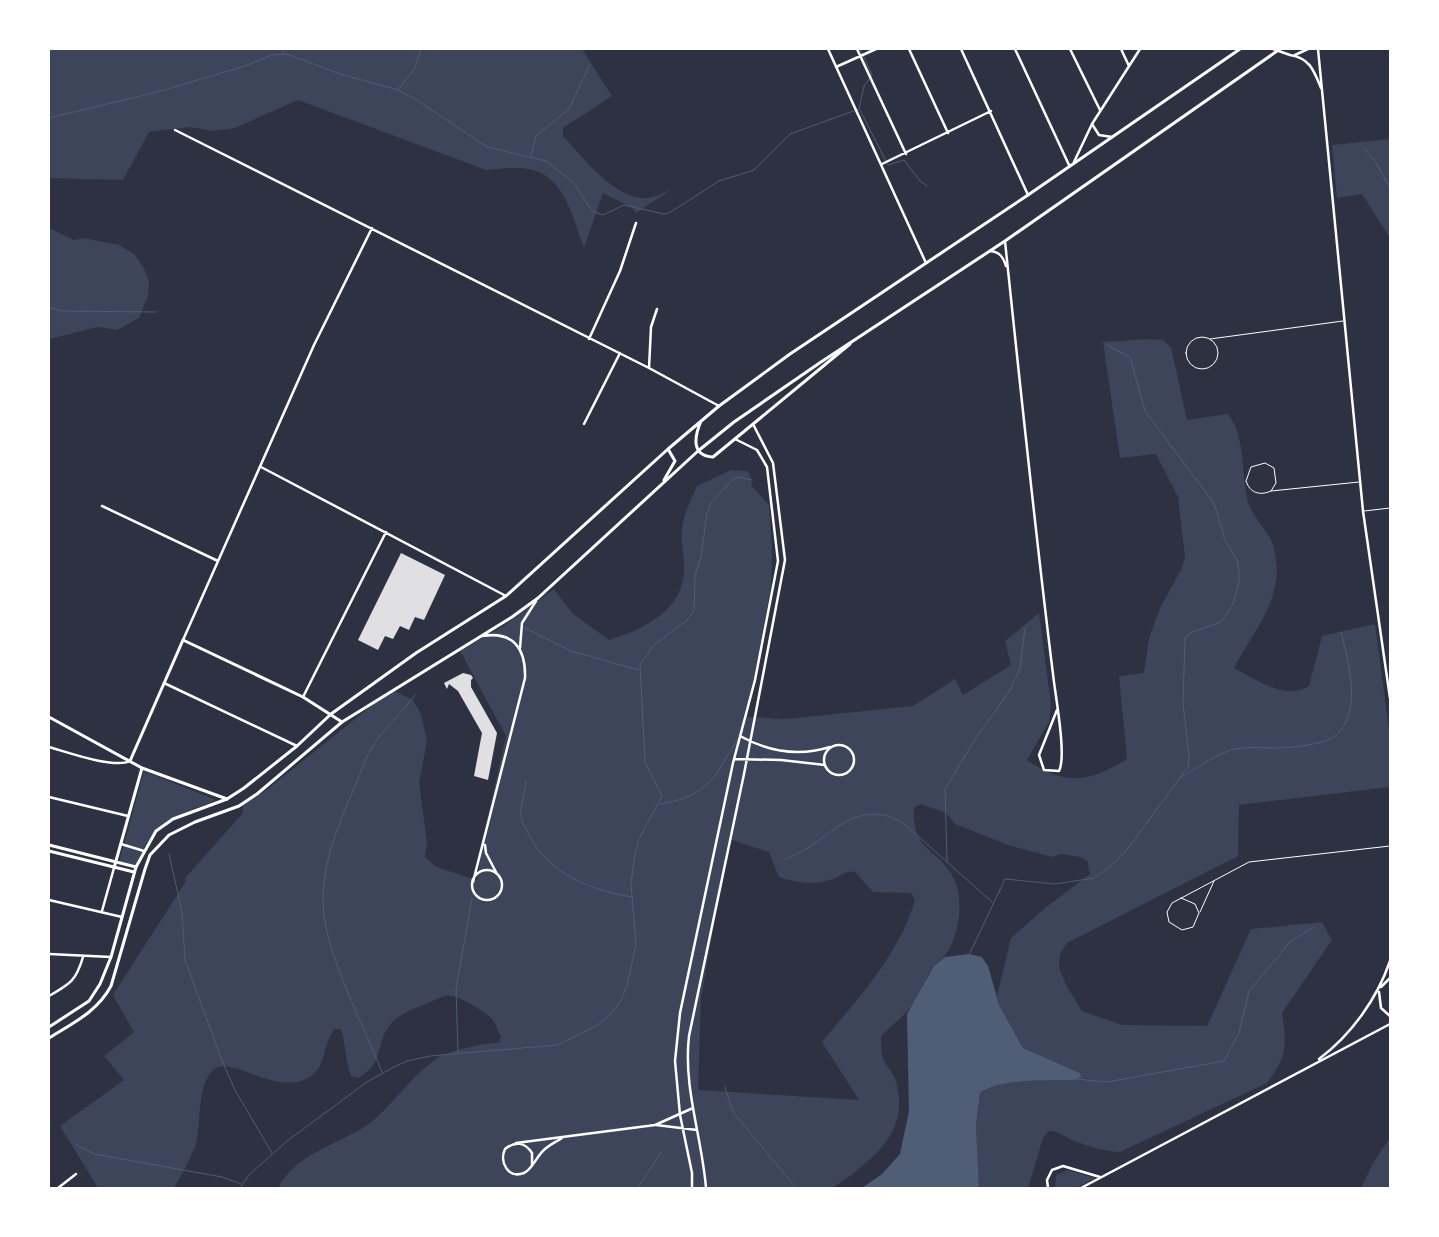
<svg xmlns="http://www.w3.org/2000/svg" width="1439" height="1237" font-family="'Titillium Web',sans-serif">
<rect width="100%" height="100%" fill="#2d3142"/>
<path fill="#3c4559" fill-rule="evenodd" d="M 49,49 L 582,49 L 612,96 L 563,128 L 563,136 C 583,157 615,200 646,198 C 654,198 665,192 672,189 L 636,213 L 633,208 L 603,193 L 584,248 C 573,220 567,180 533,170 C 518,166 501,169 486,170 L 298,100 L 235,128 L 213,131 L 190,127 L 149,132 L 123,180 L 49,178 Z
M 1390,139 L 1390,238 L 1362,194 L 1337,198 L 1332,145 Z
M 49,228 L 74,240 L 84,238 L 119,245 L 134,254 L 144,268 L 149,282 L 148,296 L 139,318 L 117,330 L 98,327 L 49,339 Z
M 1150,339 L 1163,340 L 1171,347 L 1187,420 L 1228,414 C 1246,438 1241,470 1247,498 C 1251,517 1268,529 1273,545 C 1288,595 1255,628 1234,668 C 1256,679 1285,701 1309,686 L 1322,636 L 1375,624 L 1390,737 L 1390,787 L 1239,805 L 1238,856 L 1067,943 L 1060,954 L 1059,968 L 1067,987 L 1082,1011 L 1122,1025 L 1207,1026 L 1251,929 L 1322,922 L 1332,940 L 1282,1013 C 1287,1046 1287,1056 1267,1083 L 1120,1152 C 1102,1151 1086,1146 1070,1139 C 1062,1135 1058,1131 1049,1131 L 1043,1138 L 1028,1188 L 979,1188 L 976,1125 L 980,1093 C 1000,1078 1048,1081 1074,1080 L 1080,1073 L 1023,1048 L 999,1005 L 997,996 L 1011,938 L 1045,908 L 1090,874 L 1087,861 L 1080,857 L 1061,854 L 1052,857 L 1008,845 L 955,824 L 946,813 L 921,804 L 914,808 C 913,851 931,844 950,872 C 966,895 960,934 945,956 C 942,960 937,962 934,966 C 925,978 921,996 911,1007 C 903,1017 891,1026 881,1036 C 881,1043 881,1052 883,1059 C 887,1067 894,1074 896,1082 C 911,1134 870,1161 833,1188 L 278,1188 C 298,1149 345,1145 376,1118 C 398,1098 414,1073 439,1057 C 453,1050 483,1043 499,1043 L 501,1037 C 498,1031 495,1021 490,1017 C 481,1010 457,994 446,996 C 437,998 429,1003 421,1006 C 409,1010 397,1016 389,1026 C 375,1046 385,1061 359,1078 L 351,1076 C 345,1060 346,1045 341,1029 L 335,1029 C 323,1042 327,1065 311,1076 C 279,1099 231,1054 213,1070 C 196,1086 202,1127 195,1147 C 189,1161 181,1176 174,1188 L 98,1188 L 60,1126 L 124,1080 L 104,1056 L 134,1032 L 113,995 L 186,881 L 185,878 L 243,813 L 243,805 L 264,792 L 380,699 L 394,691 L 413,700 L 421,714 L 427,741 L 419,783 L 427,842 L 425,857 L 436,867 L 477,880 L 484,834 L 506,736 L 460,651 L 502,627 L 554,589 L 572,613 L 609,640 C 638,631 676,615 683,580 C 687,564 680,546 682,530 C 683,515 691,500 697,486 L 731,470 L 747,471 L 750,475 L 752,486 L 769,505 L 772,547 L 771,587 L 747,717 L 786,719 L 913,706 L 955,679 L 963,695 L 1011,665 L 1005,641 L 1039,613 L 1051,704 L 1049,722 L 1027,760 C 1067,787 1088,782 1127,759 L 1119,676 L 1144,673 L 1149,638 L 1160,608 L 1181,570 L 1185,557 L 1178,497 L 1156,454 L 1120,458 L 1103,342 ZM 729,839 L 769,852 L 779,877 C 798,883 814,886 833,879 C 841,876 845,871 855,872 L 873,892 L 911,893 L 915,900 C 899,955 858,998 822,1042 L 859,1100 L 698,1090 L 701,998 Z
M 144,771 L 216,800 C 177,816 149,823 136,867 L 119,862 Z
M 1390,1138 L 1390,1188 L 1361,1188 L 1374,1161 Z
M 1067,1170 L 1095,1178 L 1076,1188 L 1055,1188 L 1056,1175 Z"/>
<path fill="#4f5d75" d="M 969,954 L 982,957 L 988,966 L 999,1005 L 1023,1048 L 1080,1073 L 1081,1077 L 1074,1080 C 1049,1081 1000,1078 980,1093 L 976,1125 L 979,1188 L 862,1188 L 882,1174 L 900,1154 L 909,1111 L 907,1014 L 934,966 L 945,957 Z"/>
<g fill="none" stroke-linecap="round" stroke-linejoin="round">
<path stroke="#4f5d75" stroke-width="1" d="M 283,49 L 283,53
M 398,90 L 415,68 L 421,49
M 859,109 L 864,86 L 872,75 L 860,49
M 860,110 L 888,165 L 904,160 L 920,181 L 927,186
M 49,118 L 161,91 L 245,66 L 272,55 L 287,54 L 340,74 L 398,90 L 417,100 L 487,147 L 546,161 L 573,182 L 592,211 L 603,215 L 624,205 L 664,214 L 669,213 L 719,181 L 754,170 L 790,134 L 859,109
M 1364,148 L 1375,161 L 1390,188
M 531,156 L 536,136 L 569,109 L 589,66
M 49,307 L 61,311 L 156,312
M 523,627 L 571,651 L 638,670
M 1181,777 C 1196,769 1212,757 1228,751 C 1243,746 1263,748 1278,748 C 1291,748 1324,744 1334,737 C 1364,713 1348,662 1341,632
M 526,781 C 526,792 520,804 521,815 C 521,821 525,827 528,833 C 547,873 590,890 632,897
M 660,804 C 696,798 710,788 727,756 C 730,751 735,745 737,740
M 169,854 L 182,912 L 185,960 L 223,1063 L 235,1090 L 272,1153
M 785,859 C 829,845 850,795 902,822 L 992,902
M 947,862 L 945,789 L 974,741 L 1010,690 L 1020,668 L 1025,628
M 969,955 L 1005,879 L 1055,884 L 1094,878 L 1110,867 L 1126,851 L 1188,767 L 1189,756 L 1183,704 L 1185,638 L 1190,633 L 1221,622 L 1233,604 L 1239,583 L 1239,571 L 1237,560 L 1225,540 L 1215,506 L 1210,498 L 1145,411 L 1130,357 L 1107,345
M 458,1053 L 456,988 L 472,899
M 382,1072 C 364,1027 336,974 326,927 C 315,877 337,828 356,784 C 361,772 365,759 371,749 C 383,729 401,714 415,695
M 1075,1079 L 1107,1082 L 1224,1061 L 1239,1033 L 1249,991 L 1290,942 L 1314,927
M 725,1087 L 733,1112 L 796,1188
M 75,1144 L 94,1154 L 222,1177 L 241,1184
M 240,1188 L 249,1175 L 287,1141 L 367,1082 L 392,1068 L 407,1061 L 430,1056 L 557,1045 L 596,1026 L 611,1014 L 621,1000 L 627,985 L 636,945 L 631,883 L 635,854 L 639,839 L 662,796 L 645,762 L 640,665 L 653,646 L 687,620 L 694,611 L 695,576 L 701,557 L 707,513 L 711,503 L 733,479 L 739,477 L 752,480
M 638,1188 L 661,1152"/>
</g>
<path fill="#e0e0e3" d="M 401,553 L 445,575 L 424,620 L 415,617 L 409,630 L 400,626 L 393,639 L 385,636 L 378,650 L 358,640 Z
M 463,673 L 471,675 L 473,678 L 471,680 L 471,687 L 497,733 L 488,780 L 474,776 L 482,733 L 458,691 L 449,684 L 447,689 L 444,683 Z"/>
<g fill="none" stroke-linecap="round" stroke-linejoin="round">
<path stroke="#fff" stroke-width="1" d="M1186 353a16 16 0 1 1 32 0a16 16 0 1 1-32 0Z
M 1210,339 L 1343,321
M 1271,491 L 1276,483 L 1274,468 L 1265,463 L 1251,467 L 1246,481 C 1250,493 1260,496 1271,491 L 1359,482
M 1364,511 L 1390,508
M 1181,898 L 1195,904 L 1199,913 L 1193,927 L 1182,930 L 1169,922 L 1167,912 L 1172,903 L 1249,862 L 1390,846
M 1200,912 L 1214,881"/>
<path stroke="#fff" stroke-width="2.5" d="M 828,49 L 926,263
M 857,49 L 906,154
M 909,49 L 948,133
M 961,49 L 1028,195
M 1015,49 L 1069,165
M 1070,49 L 1100,110
M 1121,49 L 1129,66
M 1273,49 L 1290,55
M 1318,49 L 1363,511 L 1390,698
M 1290,55 C 1310,58 1314,71 1321,88
M 1295,55 L 1308,49
M 836,67 L 876,49
M 1092,124 L 1099,135 L 1112,137
M 175,130 L 649,368 L 719,406
M 1074,162 L 1092,124 L 1140,49
M 882,164 L 991,111
M 1005,241 C 1020,385 1035,530 1053,674 C 1055,694 1067,756 1059,771 L 1044,770 L 1039,755 L 1057,710
M 990,251 C 1000,252 1003,257 1006,266
M 589,339 L 620,271 L 636,223
M 649,368 L 651,327 L 657,309
M 584,424 L 620,353
M 261,467 L 506,596
M 102,506 L 218,561
M 183,640 L 314,345 L 372,228
M 520,648 L 522,623 L 536,601
M 164,683 L 297,746
M 303,697 L 386,532
M 740,736 C 769,752 798,757 830,747
M824 760a15 15 0 1 1 30 0a15 15 0 1 1-30 0Z
M 49,747 C 67,752 114,769 130,761
M 734,759 L 781,760 L 825,765
M 49,797 L 128,816
M 121,844 L 144,851
M 485,845 L 486,853 L 497,874
M472 885a15 15 0 1 1 30 0a15 15 0 1 1-30 0Z
M 473,882 L 525,678 C 526,648 513,631 482,636
M 49,900 L 122,917
M 102,911 L 114,868
M 49,954 L 111,957
M 1381,987 L 1390,978
M 1379,992 L 1381,1008 L 1390,1016
M 49,996 C 70,984 76,981 83,957
M 1319,1059 C 1351,1035 1377,999 1390,961
M 656,1125 L 697,1130
M 516,1143 L 655,1125 L 693,1108
M 532,1165 L 532,1153 C 525,1142 515,1141 505,1149 C 499,1162 508,1179 524,1173 C 533,1169 537,1155 545,1149 C 550,1144 556,1142 562,1138
M 58,1188 L 76,1174
M 692,1188 L 692,1173 L 680,1115 L 675,1061 L 680,1013 L 733,763 L 755,680 L 778,561 L 767,467 L 757,450 L 735,439
M 706,1188 C 702,1137 683,1088 689,1036 L 744,774 L 785,560 L 773,463 L 753,424
M 1048,1188 L 1047,1180 L 1052,1170 L 1063,1166 L 1100,1177
M 1081,1188 L 1390,1024"/>
<path stroke="#fff" stroke-width="3" d="M 49,717 L 142,768 L 227,799
M 130,761 L 183,640 L 303,697 L 342,722
M 49,845 L 136,867
M 49,851 L 134,872
M 114,868 L 142,768"/>
<path stroke="#fff" stroke-width="3" d="M 701,421 C 695,435 690,456 713,457 L 850,344
M 664,480 L 675,461 L 668,449
M 49,1027 L 89,1001 L 100,984 L 111,957 L 136,867 L 156,831 L 173,819 L 227,799 L 244,788 L 297,746 L 331,714 L 416,653 L 506,596 L 668,449 L 719,406 L 790,354 L 1028,195 L 1240,49
M 49,1038 C 73,1023 97,1012 111,986 L 145,869 L 150,855 L 169,835 L 195,822 L 239,806 L 257,794 L 342,722 L 512,617 L 538,598 L 698,451 L 734,422 L 821,362 L 1005,241 L 1280,49"/>
</g>
<rect width="1439" height="1237" fill="none" stroke="#ffffff" stroke-width="100"/>
</svg>
